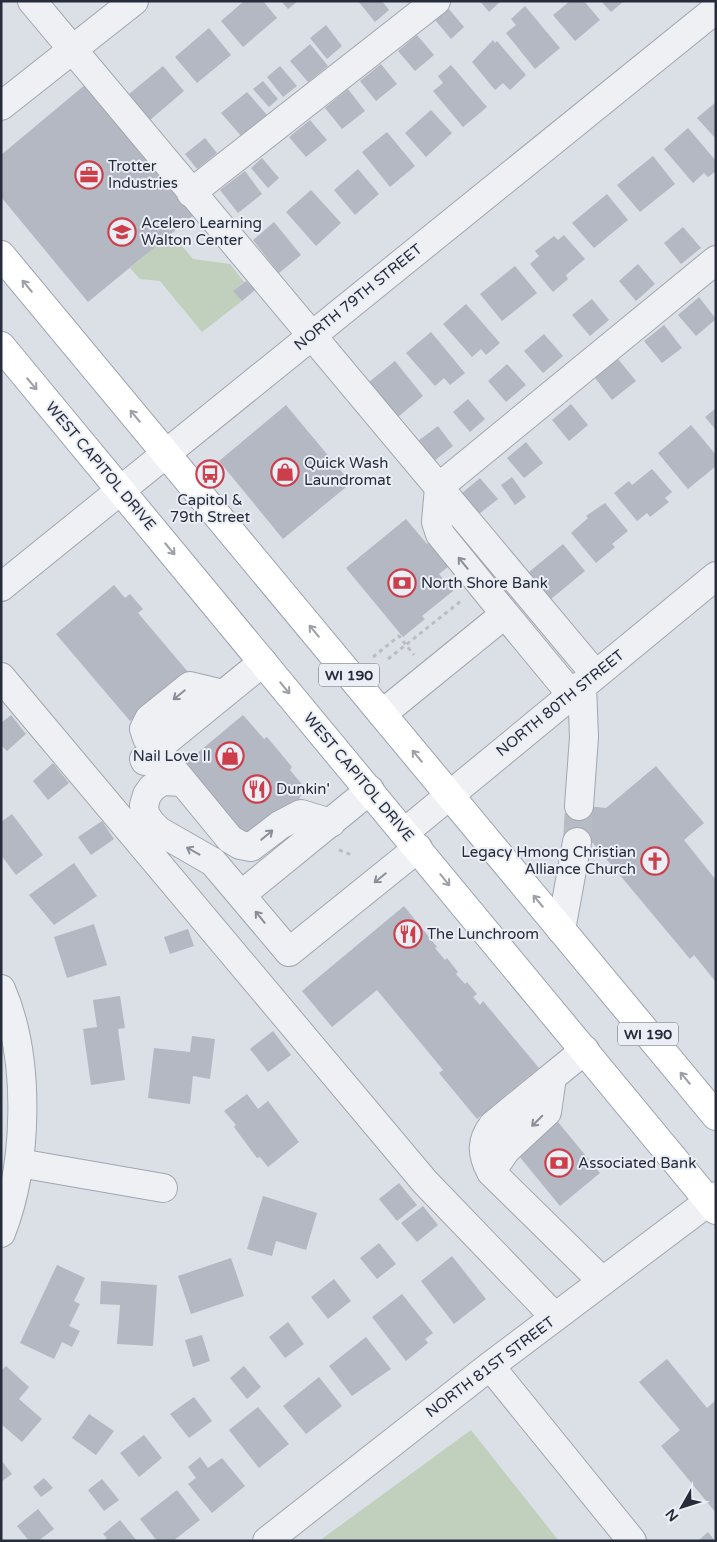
<svg xmlns="http://www.w3.org/2000/svg" width="717" height="1542" font-family="'Varela Round',sans-serif">
<rect width="100%" height="100%" fill="#dbdfe6"/>
<path fill="#c0d0bd" d="M 171,233 L 193,259 L 230,264 L 244,282 L 234,291 L 242,301 L 202,332 L 160,281 L 140,279 L 130,268 Z
M 471,1430 L 559,1541 L 319,1541 Z"/>
<path fill="#b3b8c3" d="M 244,1 L 263,1 L 277,18 L 243,47 L 221,21 Z
M 281,1 L 298,1 L 288,9 Z
M 358,1 L 382,1 L 389,10 L 375,22 Z
M 480,1 L 501,1 L 489,12 Z
M 570,1 L 584,1 L 600,20 L 575,41 L 553,15 Z
M 601,1 L 624,1 L 611,12 Z
M 525,6 L 560,48 L 535,69 L 506,33 L 516,25 L 511,19 Z
M 449,9 L 464,27 L 451,39 L 435,20 Z
M 326,25 L 342,46 L 327,59 L 310,38 Z
M 209,28 L 231,55 L 197,83 L 175,57 Z
M 417,35 L 434,55 L 415,71 L 398,51 Z
M 493,40 L 495,43 L 497,41 L 526,75 L 510,90 L 503,83 L 495,90 L 472,62 Z
M 310,44 L 328,66 L 308,82 L 290,61 Z
M 381,64 L 397,84 L 376,101 L 360,81 Z
M 451,65 L 487,107 L 463,127 L 433,91 L 443,83 L 438,76 Z
M 163,66 L 184,91 L 150,120 L 129,94 Z
M 280,66 L 297,86 L 283,97 L 267,77 Z
M 263,81 L 278,99 L 269,107 L 253,89 Z
M 86,84 L 194,215 L 88,302 L 1,197 L 1,155 Z
M 348,89 L 365,111 L 342,129 L 325,108 Z
M 247,92 L 267,115 L 242,137 L 221,113 Z
M 716,102 L 716,139 L 697,118 Z
M 431,110 L 452,133 L 426,157 L 405,133 Z
M 310,120 L 327,140 L 306,157 L 289,137 Z
M 688,128 L 716,161 L 716,171 L 708,177 L 704,173 L 693,183 L 664,149 Z
M 387,132 L 415,166 L 390,187 L 362,152 Z
M 205,138 L 217,153 L 197,169 L 185,154 Z
M 653,156 L 675,184 L 640,212 L 617,185 Z
M 262,158 L 279,178 L 268,188 L 251,168 Z
M 358,169 L 379,194 L 355,215 L 334,190 Z
M 245,171 L 262,194 L 238,213 L 220,190 Z
M 311,190 L 341,223 L 316,246 L 286,212 Z
M 607,194 L 628,220 L 594,248 L 572,223 Z
M 274,222 L 301,255 L 279,273 L 253,240 Z
M 683,227 L 701,248 L 681,264 L 664,243 Z
M 564,235 L 585,259 L 566,275 L 568,279 L 553,292 L 530,264 L 539,256 L 535,251 L 554,236 L 558,240 Z
M 638,264 L 655,284 L 636,301 L 619,281 Z
M 515,266 L 537,293 L 502,321 L 480,294 Z
M 246,281 L 255,290 L 242,301 L 233,291 Z
M 699,297 L 716,319 L 696,336 L 678,315 Z
M 592,299 L 609,320 L 590,336 L 572,315 Z
M 466,304 L 500,343 L 486,355 L 481,349 L 472,357 L 443,324 Z
M 664,325 L 682,348 L 662,363 L 644,341 Z
M 431,332 L 465,373 L 450,385 L 444,378 L 435,386 L 406,353 Z
M 544,334 L 563,356 L 543,373 L 524,351 Z
M 618,359 L 636,381 L 612,400 L 595,378 Z
M 395,361 L 423,396 L 398,417 L 369,382 Z
M 507,364 L 526,385 L 506,402 L 488,381 Z
M 468,399 L 485,419 L 470,432 L 453,412 Z
M 571,404 L 588,425 L 569,441 L 552,420 Z
M 286,405 L 351,483 L 283,539 L 219,461 Z
M 716,408 L 716,430 L 705,417 Z
M 691,425 L 716,455 L 716,466 L 688,489 L 658,453 Z
M 438,426 L 453,446 L 434,461 L 418,441 Z
M 526,442 L 543,463 L 524,478 L 507,458 Z
M 652,469 L 672,492 L 665,498 L 669,502 L 650,517 L 647,513 L 637,521 L 614,493 L 629,481 L 632,485 Z
M 512,477 L 526,497 L 515,505 L 501,485 Z
M 480,478 L 498,499 L 479,514 L 462,493 Z
M 605,503 L 628,531 L 612,544 L 615,547 L 596,563 L 571,533 L 588,518 L 586,516 Z
M 406,519 L 427,544 L 442,532 L 462,556 L 439,574 L 453,591 L 422,616 L 425,619 L 403,637 L 346,568 Z
M 563,544 L 585,571 L 551,599 L 529,572 Z
M 114,585 L 125,598 L 130,594 L 143,609 L 138,613 L 188,672 L 130,721 L 56,634 Z
M 11,715 L 26,734 L 7,751 L 1,745 L 1,723 Z
M 243,715 L 264,739 L 267,737 L 292,767 L 290,770 L 305,788 L 293,811 L 246,841 L 183,765 Z
M 53,763 L 69,783 L 48,800 L 33,781 Z
M 656,766 L 704,823 L 684,840 L 716,880 L 716,982 L 694,955 L 690,959 L 593,843 L 564,840 L 568,804 L 606,808 Z
M 12,814 L 43,855 L 16,875 L 1,855 L 1,822 Z
M 102,821 L 114,839 L 91,855 L 78,837 Z
M 74,863 L 97,896 L 54,925 L 29,895 Z
M 404,906 L 437,947 L 435,948 L 445,960 L 447,958 L 458,972 L 456,974 L 465,984 L 467,982 L 477,994 L 473,997 L 480,1005 L 483,1001 L 539,1068 L 477,1119 L 439,1073 L 443,1070 L 377,990 L 332,1027 L 302,991 Z
M 94,924 L 107,965 L 67,978 L 54,937 Z
M 188,929 L 194,946 L 170,954 L 164,937 Z
M 120,996 L 125,1028 L 118,1029 L 125,1080 L 91,1085 L 83,1029 L 97,1027 L 93,1000 Z
M 273,1031 L 291,1055 L 268,1072 L 250,1049 Z
M 192,1036 L 215,1039 L 210,1079 L 193,1076 L 190,1104 L 148,1098 L 154,1048 L 190,1052 Z
M 247,1094 L 258,1109 L 268,1101 L 299,1142 L 268,1167 L 260,1157 L 257,1158 L 234,1127 L 236,1125 L 224,1111 Z
M 553,1116 L 600,1173 L 560,1206 L 514,1150 Z
M 399,1183 L 417,1205 L 397,1221 L 379,1199 Z
M 263,1196 L 317,1213 L 306,1250 L 276,1241 L 272,1256 L 247,1249 Z
M 423,1206 L 438,1225 L 417,1242 L 401,1223 Z
M 379,1243 L 396,1264 L 377,1279 L 360,1258 Z
M 452,1256 L 486,1299 L 454,1324 L 421,1281 Z
M 231,1258 L 244,1296 L 191,1314 L 178,1276 Z
M 57,1265 L 85,1278 L 74,1301 L 80,1304 L 69,1326 L 80,1331 L 72,1347 L 62,1342 L 54,1359 L 20,1343 Z
M 334,1279 L 351,1301 L 328,1319 L 311,1297 Z
M 101,1281 L 157,1285 L 153,1346 L 117,1344 L 120,1305 L 100,1304 Z
M 402,1294 L 433,1333 L 425,1339 L 428,1343 L 406,1361 L 372,1317 Z
M 288,1322 L 304,1344 L 285,1358 L 269,1337 Z
M 202,1335 L 210,1361 L 193,1367 L 185,1340 Z
M 366,1337 L 391,1369 L 352,1396 L 329,1366 Z
M 667,1359 L 707,1408 L 716,1400 L 716,1513 L 661,1446 L 680,1430 L 639,1382 Z
M 6,1366 L 29,1387 L 19,1399 L 42,1419 L 22,1442 L 1,1424 L 1,1371 Z
M 244,1366 L 261,1387 L 247,1399 L 230,1378 Z
M 319,1377 L 342,1406 L 306,1434 L 283,1406 Z
M 194,1397 L 212,1421 L 189,1438 L 170,1414 Z
M 258,1407 L 289,1444 L 259,1468 L 229,1430 Z
M 89,1414 L 114,1431 L 96,1455 L 72,1438 Z
M 144,1435 L 162,1458 L 139,1477 L 120,1453 Z
M 200,1457 L 208,1468 L 222,1458 L 245,1486 L 212,1513 L 188,1484 L 196,1478 L 188,1467 Z
M 1,1460 L 12,1474 L 1,1482 Z
M 44,1478 L 53,1488 L 41,1497 L 33,1487 Z
M 102,1479 L 119,1500 L 104,1511 L 88,1490 Z
M 177,1490 L 200,1520 L 173,1541 L 157,1541 L 140,1519 Z
M 38,1509 L 54,1529 L 38,1541 L 29,1541 L 17,1526 Z
M 120,1520 L 137,1541 L 103,1541 L 107,1538 L 103,1534 Z
M 708,1532 L 715,1541 L 698,1541 Z"/>
<g fill="none" stroke-linecap="round" stroke-linejoin="round">
<path stroke="#b7bbc4" stroke-width="28" stroke-dasharray="28 14" stroke-linecap="butt" d="M 577,842 L 579,806"/>
<g stroke="#a1a6b0" stroke-width="30">
<path id="minor" d="M 32,1 L 595,674
M 1,106 L 134,1
M 191,193 L 436,1
M 1,587 L 716,9
M 505,614 L 440,534 L 436,522 L 439,487 L 716,260
M 1,677 L 425,1182 L 555,1317
M 223,694 L 190,686 L 149,719 L 144,729 L 147,738 L 230,839 L 240,845 L 251,847 L 280,825 L 301,814 L 331,823
M 382,714 L 505,614 L 571,694
M 145,761 L 144,759 L 263,662
M 183,782 L 162,781 L 152,788 L 147,795 L 144,805 L 145,814 L 151,823 L 159,831 L 213,862 L 289,952 L 418,848
M 579,806 L 584,737 L 582,685
M 405,832 L 716,576
M 241,895 L 370,790
M 561,930 L 577,842
M 1,989 C 31,1058 28,1164 1,1233
M 585,1050 L 493,1125 C 481,1141 481,1153 491,1172 L 602,1281
M 19,1163 L 163,1188
M 491,1172 L 506,1150 L 547,1112 L 552,1077
M 490,1366 L 632,1541
M 267,1541 L 490,1366 L 716,1196"/>
</g>
<g stroke="#9ba2b2" stroke-width="30">
<path id="major" d="M 1,255 L 716,1116
M 1,346 L 716,1210"/>
</g>
<path stroke="#babdc4" stroke-width="3" stroke-dasharray="4 4" stroke-linecap="butt" d="M 373,657 L 399,636 L 414,655
M 388,659 L 461,601
M 339,850 L 352,855"/>
<use href="#minor" stroke="#eef0f4" stroke-width="28"/>
<use href="#major" stroke="#fff" stroke-width="28"/>
</g>
<defs><path id="oneway-shaft" d="M-6 0H5M1.5-3L5.5 0L1.5 3" fill="none" stroke-width="1.6" stroke-linecap="round" stroke-linejoin="round" transform="scale(1.25)"/></defs>
<g stroke="#9da0a7">
<use href="#oneway-shaft" transform="translate(27 286) rotate(-130)"/>
<use href="#oneway-shaft" transform="translate(32 384) rotate(50)"/>
<use href="#oneway-shaft" transform="translate(135 416) rotate(-130)"/>
<use href="#oneway-shaft" transform="translate(170 549) rotate(50)"/>
<use href="#oneway-shaft" transform="translate(314 631) rotate(-130)"/>
<use href="#oneway-shaft" transform="translate(285 688) rotate(50)"/>
<use href="#oneway-shaft" transform="translate(417 756) rotate(-130)"/>
<use href="#oneway-shaft" transform="translate(445 880) rotate(51)"/>
<use href="#oneway-shaft" transform="translate(538 901) rotate(-130)"/>
<use href="#oneway-shaft" transform="translate(685 1078) rotate(-130)"/>
</g>
<g stroke="#8a8e98">
<use href="#oneway-shaft" transform="translate(463 563) rotate(-129)"/>
<use href="#oneway-shaft" transform="translate(179 695) rotate(141)"/>
<use href="#oneway-shaft" transform="translate(267 835) rotate(-40)"/>
<use href="#oneway-shaft" transform="translate(193 851) rotate(-151)"/>
<use href="#oneway-shaft" transform="translate(380 878) rotate(141)"/>
<use href="#oneway-shaft" transform="translate(260 917) rotate(-129)"/>
<use href="#oneway-shaft" transform="translate(537 1121) rotate(135)"/>
</g>
<defs>
<g id="office-ring" transform="scale(1.4375)"><circle r="9.5" fill="#ebeef4" stroke="#cd3e4a" stroke-width="1.5"/><path d="M-6-3h4V-5.5h4V-3h4V5H-6ZM-1-4.5V-3h2v-1.5ZM-6 0V1H6V0Z" fill="#cd3e4a"/></g>
<g id="school-ring" transform="scale(1.4375)"><circle r="9.5" fill="#ebeef4" stroke="#cd3e4a" stroke-width="1.5"/><path d="M0-5L7-2L0 1L-7-2ZM-4 1L0 2.5L4 1V4Q0 6-4 4Z" fill="#cd3e4a"/></g>
<g id="shop-ring" transform="scale(1.4375)"><circle r="9.5" fill="#ebeef4" stroke="#cd3e4a" stroke-width="1.5"/><path d="M-5-2.5h2.3a2.7 3.5 0 0 1 5.4 0H5L5.5 6h-11ZM-1.5-2.5h3a1.5 2.3 0 0 0-3 0Z" fill="#cd3e4a"/></g>
<g id="bus-ring" transform="scale(1.4375)"><circle r="9.5" fill="#ebeef4" stroke="#cd3e4a" stroke-width="1.5"/><path d="M-5-6H5V4H4V6H2V4H-2V6H-4V4H-5ZM-3.5-4V0h7V-4ZM-3.5 1.2v1.5H-2V1.2ZM2 1.2v1.5H3.5V1.2Z" fill="#cd3e4a"/></g>
<g id="bank-ring" transform="scale(1.4375)"><circle r="9.5" fill="#ebeef4" stroke="#cd3e4a" stroke-width="1.5"/><path d="M-6-4H6V4H-6ZM0-2.3a2.3 2.3 0 1 0 0 4.6a2.3 2.3 0 1 0 0-4.6Z" fill="#cd3e4a"/></g>
<g id="restaurant-ring" transform="scale(1.4375)"><circle r="9.5" fill="#ebeef4" stroke="#cd3e4a" stroke-width="1.5"/><path d="M-5-6h1v4h1v-4h1v4h1v-4h1v5L-1.5 .5V6h-2V.5L-5-1ZM5-6V6H3V1.5H1.5Q1.5-4 5-6Z" fill="#cd3e4a"/></g>
<g id="church-ring" transform="scale(1.4375)"><circle r="9.5" fill="#ebeef4" stroke="#cd3e4a" stroke-width="1.5"/><path d="M-1.2-6h2.4v3.5h3.3v2.4h-3.3V6h-2.4V-.1h-3.3v-2.4h3.3Z" fill="#cd3e4a"/></g>
</defs>
<g fill-rule="evenodd">
<use href="#office-ring" x="89" y="175"/>
<use href="#school-ring" x="122" y="232"/>
<use href="#shop-ring" x="285" y="472"/>
<use href="#bus-ring" x="210" y="474"/>
<use href="#bank-ring" x="402" y="583"/>
<use href="#shop-ring" x="230" y="756"/>
<use href="#restaurant-ring" x="257" y="789"/>
<use href="#church-ring" x="655" y="861"/>
<use href="#restaurant-ring" x="408" y="934"/>
<use href="#bank-ring" x="559" y="1163"/>
</g>
<g text-anchor="middle" dominant-baseline="central" stroke-width="4" stroke-linejoin="round" paint-order="stroke">
<g fill="#ebeef4" stroke="#616673" stroke-width="1">
<rect x="319" y="663.5" width="60" height="23" rx="4"/>
<rect x="618" y="1022.5" width="60" height="23" rx="4"/>
</g>
<g font-size="14" font-weight="bold" fill="#262c3c">
<text x="349" y="675">WI 190</text>
<text x="648" y="1034">WI 190</text>
</g>
<g font-size="15" fill="#262c3c" stroke="#ebeef4" text-anchor="start">
<text x="108" y="166">Trotter<tspan x="108" dy="17">Industries</tspan></text>
<text x="141" y="223">Acelero Learning<tspan x="141" dy="17">Walton Center</tspan></text>
<text x="304" y="463">Quick Wash<tspan x="304" dy="17">Laundromat</tspan></text>
<text x="210" y="500" text-anchor="middle">Capitol &amp;<tspan x="210" dy="17">79th Street</tspan></text>
<text x="421" y="583">North Shore Bank</text>
<text x="211" y="756" text-anchor="end">Nail Love II</text>
<text x="276" y="789">Dunkin'</text>
<text x="636" y="852" text-anchor="end">Legacy Hmong Christian<tspan x="636" dy="17">Alliance Church</tspan></text>
<text x="427" y="934">The Lunchroom</text>
<text x="578" y="1163">Associated Bank</text>
</g>
<g font-size="15" fill="#262c3c" stroke="#ebeef4">
<text transform="translate(358 297) rotate(-39)">NORTH 79TH STREET</text>
<text transform="translate(101 466) rotate(50)">WEST CAPITOL DRIVE</text>
<text transform="translate(560 703) rotate(-39)">NORTH 80TH STREET</text>
<text transform="translate(359 777) rotate(50)">WEST CAPITOL DRIVE</text>
<text transform="translate(490 1367) rotate(-37)">NORTH 81ST STREET</text>
</g>
</g>
<rect width="717" height="1542" fill="none" stroke="#262c3c" stroke-width="5"/>
<g transform="translate(682 1507) rotate(231)" stroke="#ebeef4" stroke-width="4" paint-order="stroke">
<path d="M0-4L9 19L0 12L-9 19Z" fill="#262c3c"/>
<text y="-8" font-size="14" font-weight="bold" text-anchor="middle" fill="#262c3c">N</text>
</g>
</svg>
